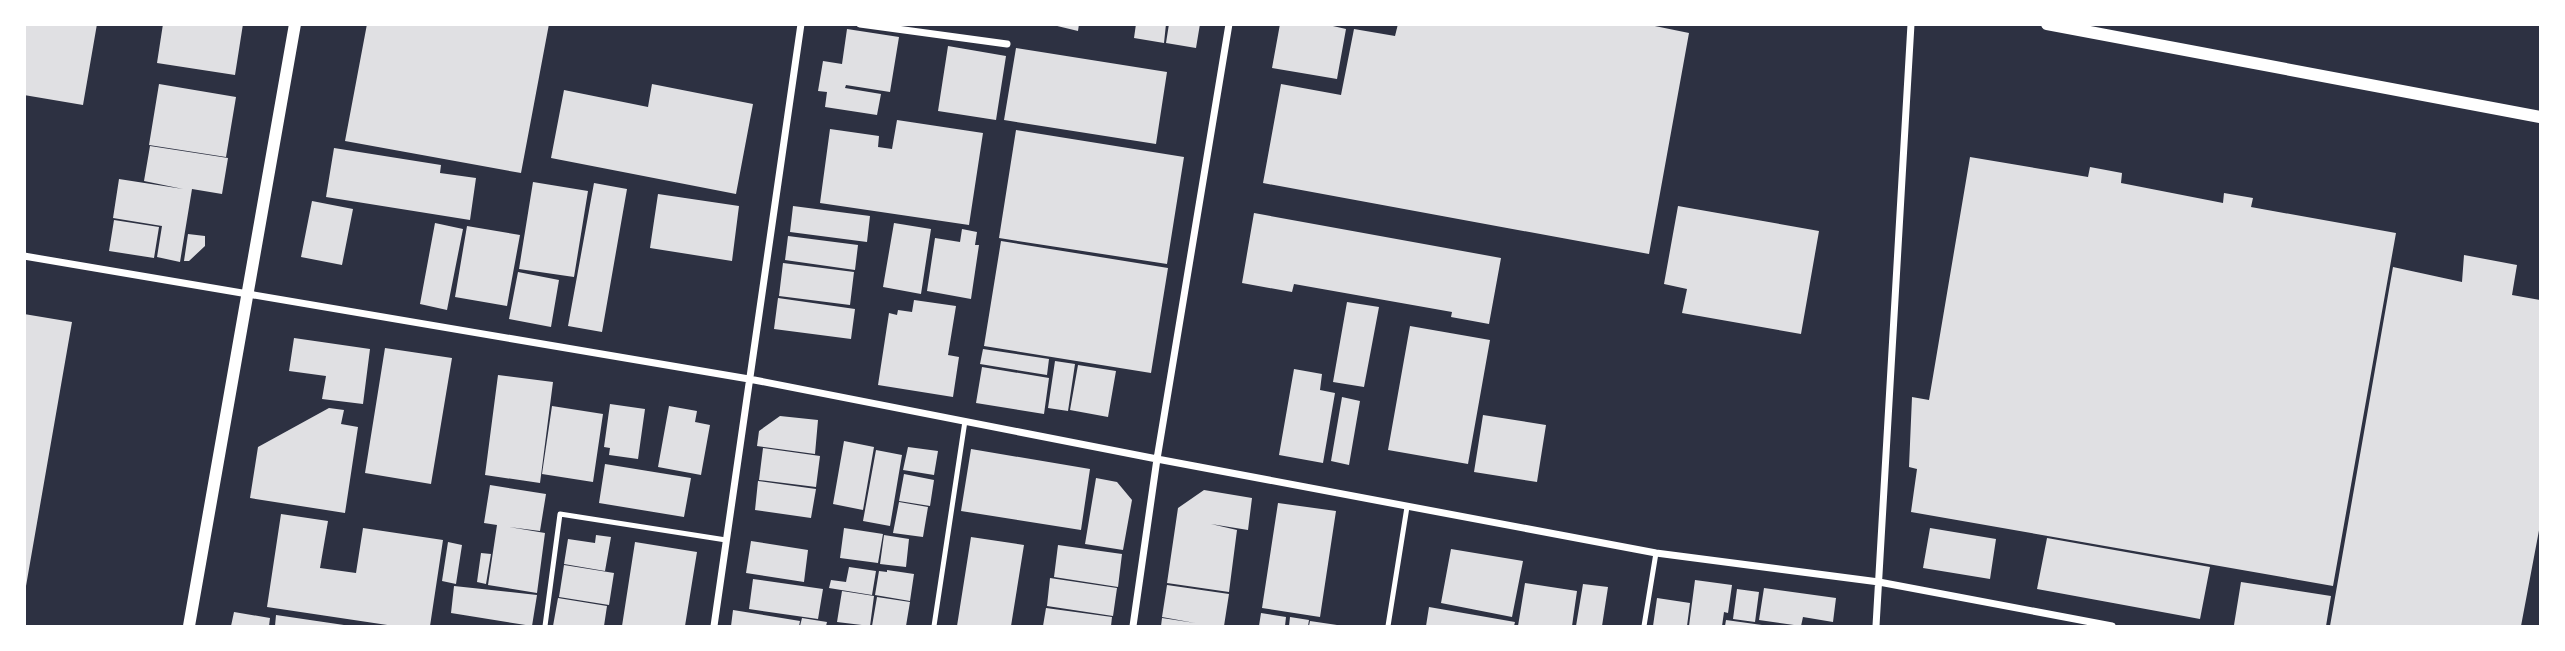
<svg xmlns="http://www.w3.org/2000/svg" width="2565" height="651" font-family="'Noto Sans',sans-serif">
<rect width="100%" height="100%" fill="#2d3142"/>
<path fill="#e0e0e3" d="M 24,24 L 97,24 L 83,105 L 24,95 Z
M 163,24 L 243,24 L 235,75 L 157,63 Z
M 367,24 L 549,24 L 521,173 L 345,141 Z
M 1049,24 L 1079,24 L 1078,31 Z
M 1136,24 L 1166,24 L 1164,43 L 1134,38 Z
M 1169,24 L 1200,24 L 1196,48 L 1166,43 Z
M 1280,24 L 1324,24 L 1346,29 L 1337,79 L 1272,68 Z
M 1398,24 L 1645,24 L 1689,33 L 1649,254 L 1263,183 L 1281,84 L 1341,95 L 1354,29 L 1395,36 Z
M 847,29 L 899,37 L 890,92 L 846,85 L 845,88 L 881,94 L 877,115 L 825,107 L 827,92 L 818,91 L 823,61 L 842,64 Z
M 948,46 L 1006,56 L 996,120 L 938,111 Z
M 1016,48 L 1167,72 L 1156,144 L 1004,120 Z
M 159,84 L 236,97 L 226,157 L 149,145 Z
M 652,84 L 753,104 L 736,194 L 551,158 L 564,90 L 648,107 Z
M 897,120 L 983,133 L 969,225 L 820,203 L 830,129 L 879,136 L 878,147 L 892,149 Z
M 1016,130 L 1184,157 L 1167,264 L 999,238 Z
M 150,146 L 228,158 L 222,194 L 192,189 L 180,262 L 157,257 L 162,226 L 113,218 L 119,179 L 183,189 L 144,181 Z
M 334,148 L 441,165 L 440,173 L 476,178 L 470,220 L 326,197 Z
M 1970,157 L 2088,177 L 2090,167 L 2122,173 L 2121,183 L 2223,203 L 2224,193 L 2253,198 L 2251,207 L 2396,233 L 2333,586 L 1911,512 L 1917,469 L 1909,467 L 1912,397 L 1929,400 Z
M 533,182 L 588,191 L 574,277 L 519,269 Z
M 594,183 L 627,189 L 602,332 L 568,326 Z
M 658,194 L 739,206 L 732,261 L 650,248 Z
M 312,201 L 353,209 L 342,265 L 301,257 Z
M 793,206 L 870,216 L 867,242 L 790,232 Z
M 1678,206 L 1819,231 L 1801,334 L 1682,313 L 1687,289 L 1664,284 Z
M 1254,213 L 1501,258 L 1489,324 L 1451,317 L 1452,312 L 1294,284 L 1292,292 L 1242,283 Z
M 114,220 L 159,227 L 154,258 L 109,251 Z
M 435,223 L 463,229 L 447,310 L 420,304 Z
M 894,223 L 931,229 L 921,294 L 883,287 Z
M 467,226 L 520,235 L 507,306 L 455,297 Z
M 962,229 L 977,232 L 975,245 L 979,245 L 971,299 L 927,291 L 935,238 L 960,242 Z
M 188,234 L 205,236 L 205,246 L 189,261 L 184,261 Z
M 788,236 L 858,245 L 855,270 L 785,260 Z
M 1001,241 L 1168,268 L 1151,373 L 984,346 Z
M 2464,255 L 2517,265 L 2512,295 L 2540,300 L 2540,525 L 2521,626 L 2330,626 L 2393,267 L 2462,282 Z
M 783,263 L 854,272 L 850,305 L 779,296 Z
M 518,272 L 559,280 L 551,327 L 509,319 Z
M 778,298 L 855,309 L 851,339 L 774,329 Z
M 914,300 L 956,306 L 948,355 L 959,357 L 953,397 L 878,385 L 889,313 L 897,315 L 898,310 L 912,312 Z
M 1347,302 L 1379,307 L 1364,387 L 1333,382 Z
M 24,314 L 72,322 L 26,586 L 24,586 Z
M 1410,326 L 1490,340 L 1468,464 L 1388,450 Z
M 294,338 L 370,349 L 363,404 L 322,399 L 326,376 L 289,371 Z
M 385,348 L 452,358 L 431,484 L 365,473 Z
M 983,349 L 1049,359 L 1047,375 L 980,364 Z
M 1055,361 L 1075,364 L 1068,411 L 1048,408 Z
M 1078,365 L 1116,371 L 1108,417 L 1070,410 Z
M 982,367 L 1049,378 L 1044,414 L 976,403 Z
M 1294,369 L 1322,374 L 1320,390 L 1335,393 L 1323,463 L 1279,455 Z
M 498,375 L 553,382 L 540,483 L 485,475 Z
M 1342,397 L 1360,401 L 1349,465 L 1331,461 Z
M 610,404 L 645,409 L 638,459 L 609,455 L 610,448 L 604,447 Z
M 552,406 L 603,414 L 593,482 L 542,474 Z
M 669,406 L 697,411 L 695,422 L 710,425 L 701,475 L 658,467 Z
M 329,408 L 344,410 L 341,424 L 358,427 L 345,513 L 250,498 L 258,447 Z
M 1483,415 L 1546,425 L 1537,482 L 1474,472 Z
M 780,416 L 818,420 L 815,454 L 757,446 L 759,431 Z
M 844,441 L 874,447 L 863,510 L 833,504 Z
M 908,447 L 938,451 L 934,475 L 903,470 Z
M 763,448 L 820,456 L 816,487 L 759,480 Z
M 971,449 L 1090,469 L 1081,530 L 961,511 Z
M 876,450 L 902,455 L 890,526 L 863,521 Z
M 605,464 L 691,478 L 684,517 L 599,503 Z
M 904,474 L 934,480 L 930,506 L 899,501 Z
M 1096,478 L 1117,482 L 1132,500 L 1123,550 L 1085,544 Z
M 758,481 L 816,489 L 811,518 L 755,510 Z
M 490,485 L 546,494 L 540,531 L 509,527 L 545,533 L 537,593 L 488,585 L 497,525 L 484,523 Z
M 1204,490 L 1252,498 L 1248,530 L 1211,524 L 1237,530 L 1229,592 L 1167,583 L 1178,508 Z
M 899,502 L 928,507 L 923,537 L 893,533 Z
M 1278,503 L 1336,511 L 1320,617 L 1262,608 Z
M 281,514 L 328,521 L 320,568 L 356,573 L 363,528 L 443,540 L 430,626 L 394,626 L 267,607 Z
M 844,528 L 883,534 L 878,563 L 840,558 Z
M 1930,528 L 1996,539 L 1990,579 L 1923,568 Z
M 596,535 L 611,537 L 605,571 L 564,564 L 568,539 L 595,543 Z
M 884,535 L 909,539 L 906,567 L 880,564 Z
M 971,537 L 1024,545 L 1011,626 L 957,626 Z
M 2047,538 L 2210,567 L 2200,619 L 2037,589 Z
M 751,541 L 808,550 L 804,582 L 746,573 Z
M 448,542 L 462,545 L 456,584 L 442,581 Z
M 635,542 L 697,552 L 685,626 L 622,626 Z
M 1058,545 L 1122,554 L 1118,587 L 1054,577 Z
M 1451,549 L 1523,561 L 1512,617 L 1441,603 Z
M 481,553 L 491,554 L 486,584 L 477,582 Z
M 564,565 L 614,573 L 609,605 L 559,597 Z
M 849,567 L 876,571 L 872,595 L 829,588 L 831,580 L 846,582 Z
M 887,570 L 914,574 L 910,601 L 875,595 L 879,571 L 887,572 Z
M 1050,578 L 1117,588 L 1113,616 L 1047,606 Z
M 753,579 L 823,589 L 818,619 L 749,609 Z
M 1695,580 L 1732,585 L 1728,613 L 1724,612 L 1722,626 L 1689,626 Z
M 2241,582 L 2331,596 L 2326,626 L 2234,625 Z
M 1525,583 L 1577,591 L 1572,626 L 1518,626 Z
M 1583,584 L 1608,587 L 1602,626 L 1576,626 Z
M 1167,585 L 1229,594 L 1224,626 L 1161,626 L 1162,618 L 1195,623 L 1162,617 Z
M 454,586 L 537,595 L 532,626 L 451,613 Z
M 1764,588 L 1836,598 L 1833,622 L 1803,617 L 1801,626 L 1759,620 Z
M 1737,589 L 1759,592 L 1755,622 L 1733,619 Z
M 842,591 L 874,596 L 870,626 L 837,622 Z
M 877,597 L 910,602 L 906,626 L 872,626 Z
M 558,598 L 607,606 L 604,626 L 553,626 Z
M 1657,598 L 1690,603 L 1687,626 L 1653,626 Z
M 1429,607 L 1515,622 L 1514,626 L 1426,626 Z
M 1046,608 L 1112,617 L 1111,626 L 1043,626 Z
M 733,610 L 800,621 L 799,626 L 731,626 Z
M 234,612 L 270,618 L 269,626 L 231,626 Z
M 1261,613 L 1286,617 L 1285,626 L 1259,626 Z
M 276,615 L 344,625 L 344,626 L 275,626 Z
M 1290,617 L 1309,620 L 1308,626 L 1289,626 Z
M 802,618 L 827,622 L 826,626 L 800,626 Z
M 1726,620 L 1762,625 L 1762,626 L 1725,626 Z
M 1310,621 L 1337,625 L 1337,626 L 1309,626 Z"/>
<g fill="none" stroke-linecap="round" stroke-linejoin="round">
<path stroke="#fff" stroke-width="5" d="M 545,626 L 560,514 L 726,540
M 934,626 L 965,421
M 1388,626 L 1407,507
M 1644,626 L 1656,553"/>
<path stroke="#fff" stroke-width="7" d="M 860,24 L 1007,44
M 24,256 L 749,379 L 1157,459 L 1656,553 L 1879,582 L 2112,626
M 714,626 L 801,24
M 1133,626 L 1157,459 L 1229,24
M 1876,626 L 1911,24"/>
<path stroke="#fff" stroke-width="12" d="M 2047,24 L 2540,117
M 189,626 L 295,24"/>
</g>
<rect width="2565" height="651" fill="none" stroke="#ffffff" stroke-width="52"/>
</svg>
